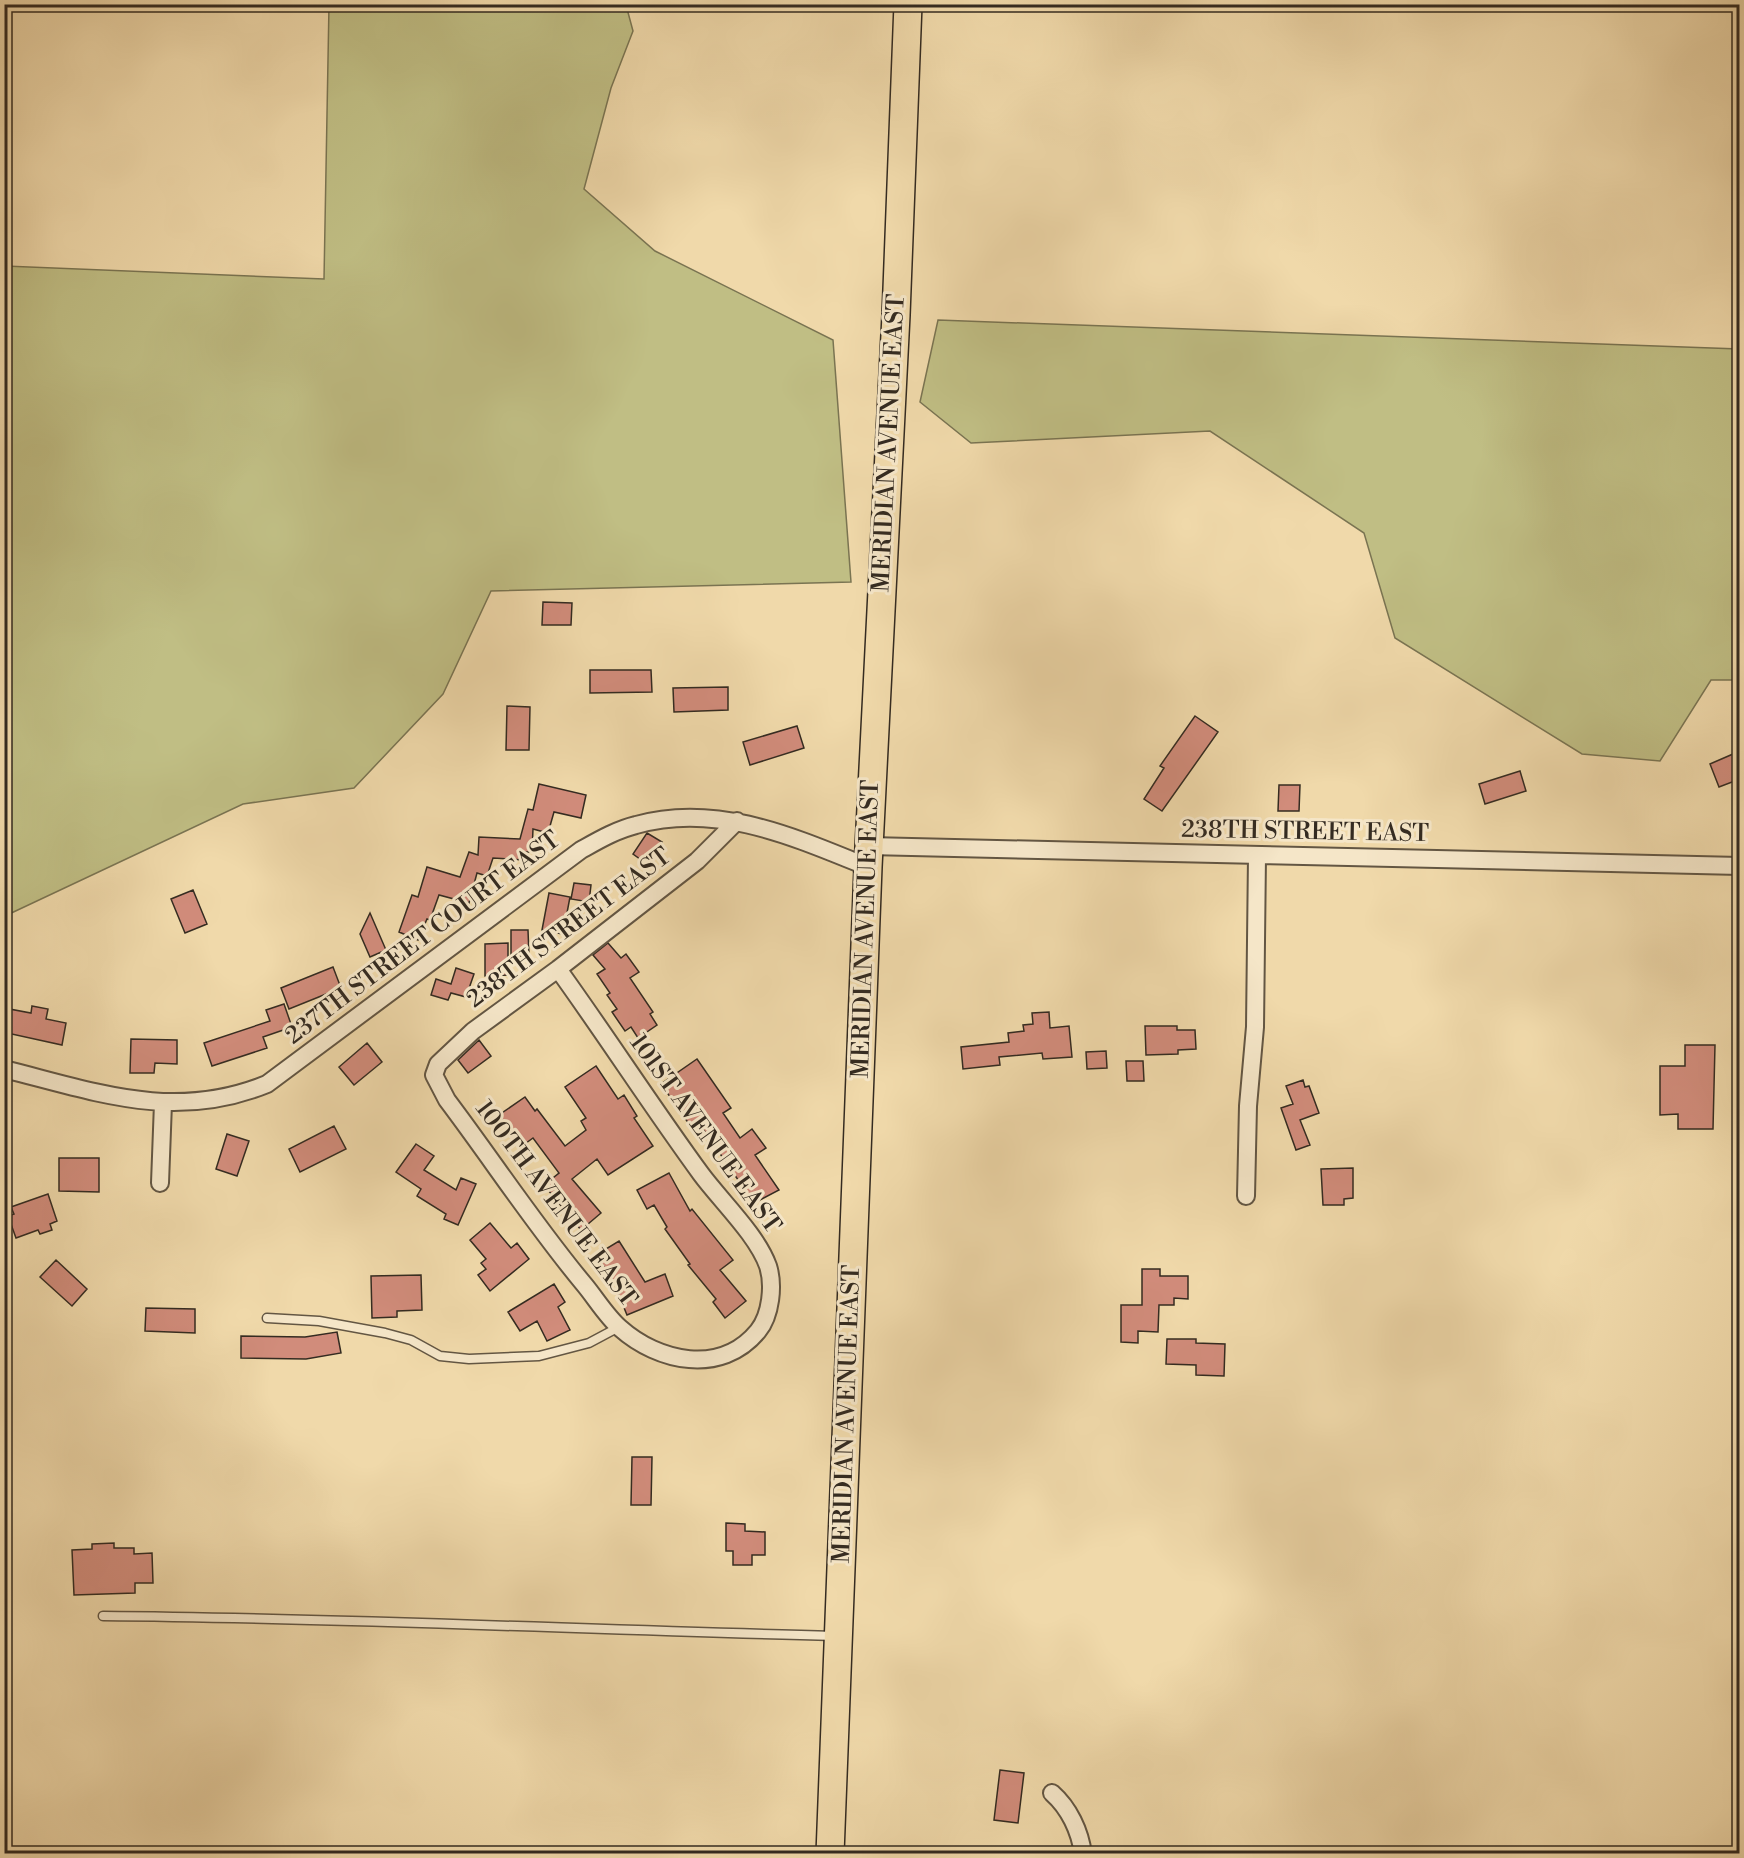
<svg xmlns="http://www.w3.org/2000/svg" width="1744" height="1858" font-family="'Libre Bodoni',serif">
<rect width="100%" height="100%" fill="#f0d9aa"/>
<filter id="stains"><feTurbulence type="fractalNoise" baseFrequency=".00333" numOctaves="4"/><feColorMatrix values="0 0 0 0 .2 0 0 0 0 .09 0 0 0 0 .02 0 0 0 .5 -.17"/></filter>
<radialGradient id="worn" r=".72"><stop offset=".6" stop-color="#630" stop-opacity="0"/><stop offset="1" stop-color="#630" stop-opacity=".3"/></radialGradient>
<path fill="#c0be84" stroke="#7a7452" stroke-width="1.5" d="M 329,5 L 626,5 L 633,31 L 611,88 L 584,189 L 655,251 L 833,340 L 851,582 L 491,591 L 443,694 L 354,788 L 243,804 L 5,916 L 5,266 L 324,279 Z
M 938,320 L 1739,349 L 1739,680 L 1711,680 L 1660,761 L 1582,754 L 1395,638 L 1364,533 L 1210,431 L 971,443 L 920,402 Z"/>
<path fill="#d18c7b" stroke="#342b21" stroke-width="1.5" d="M 543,602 L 572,603 L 571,625 L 542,625 Z
M 590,670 L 651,670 L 652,692 L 590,693 Z
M 728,687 L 728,710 L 674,712 L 673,688 Z
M 507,706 L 530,707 L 529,750 L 506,750 Z
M 1195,716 L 1218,732 L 1162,811 L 1144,799 L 1164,768 L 1160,766 Z
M 797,726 L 804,748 L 750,765 L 743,742 Z
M 1740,751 L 1740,779 L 1719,787 L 1710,764 Z
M 1520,771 L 1526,791 L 1485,804 L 1479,784 Z
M 539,784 L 586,795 L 581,818 L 554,812 L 548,833 L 533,829 L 532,852 L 524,852 L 524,860 L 493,858 L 487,876 L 477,873 L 469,903 L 439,895 L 430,920 L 427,919 L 418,940 L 399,932 L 412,895 L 418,897 L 427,867 L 460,877 L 469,852 L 478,855 L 479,837 L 520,839 L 528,809 L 533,810 Z
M 1279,785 L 1300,785 L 1299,811 L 1278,811 Z
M 647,833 L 662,842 L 647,864 L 633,854 Z
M 574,883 L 591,885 L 589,902 L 571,899 Z
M 193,890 L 207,924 L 185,933 L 171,899 Z
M 549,893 L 570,897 L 563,934 L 542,930 Z
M 370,913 L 386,950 L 370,957 L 360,934 Z
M 511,930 L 528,930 L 529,956 L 511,956 Z
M 508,943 L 508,975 L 485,976 L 485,944 Z
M 608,943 L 621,958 L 626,954 L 639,972 L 630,978 L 653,1012 L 650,1014 L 657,1025 L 638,1038 L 631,1027 L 625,1031 L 612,1012 L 617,1009 L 607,995 L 610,993 L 597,974 L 605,969 L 593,955 Z
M 333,967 L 341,988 L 289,1009 L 281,988 Z
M 456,968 L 474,974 L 466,997 L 451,993 L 448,1000 L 431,995 L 436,979 L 451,984 Z
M 284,1004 L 292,1027 L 263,1037 L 267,1048 L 212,1066 L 204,1043 L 270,1021 L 266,1010 Z
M 32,1006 L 48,1009 L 46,1019 L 66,1023 L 62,1045 L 7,1033 L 10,1023 L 4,1022 L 4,1008 L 31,1013 Z
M 1049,1012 L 1050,1028 L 1069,1026 L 1072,1057 L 1043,1059 L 1042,1053 L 999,1057 L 1000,1065 L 963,1069 L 961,1047 L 1009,1042 L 1008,1033 L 1024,1031 L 1023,1025 L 1033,1024 L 1032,1013 Z
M 1145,1026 L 1177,1026 L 1177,1030 L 1195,1030 L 1196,1049 L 1178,1050 L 1178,1054 L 1146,1055 Z
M 131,1039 L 177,1040 L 177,1064 L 155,1063 L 154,1073 L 130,1073 Z
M 479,1040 L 491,1056 L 468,1073 L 458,1060 Z
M 367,1043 L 382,1062 L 354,1085 L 339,1067 Z
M 1685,1045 L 1715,1045 L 1713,1129 L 1678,1129 L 1678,1114 L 1660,1115 L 1660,1066 L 1685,1066 Z
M 1106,1051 L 1107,1068 L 1087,1069 L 1086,1052 Z
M 697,1059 L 731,1108 L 723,1113 L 740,1138 L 752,1129 L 766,1148 L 755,1155 L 779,1190 L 754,1203 L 703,1129 L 696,1134 L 661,1084 Z
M 1126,1061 L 1143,1061 L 1144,1081 L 1127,1081 Z
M 596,1066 L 618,1099 L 624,1095 L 637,1116 L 634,1118 L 653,1146 L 608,1175 L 597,1159 L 572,1179 L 601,1213 L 581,1230 L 544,1185 L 559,1173 L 533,1138 L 522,1146 L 499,1115 L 525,1097 L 535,1111 L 537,1109 L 565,1146 L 586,1130 L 581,1121 L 586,1118 L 565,1087 Z
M 1303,1080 L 1305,1087 L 1309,1086 L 1319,1113 L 1300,1120 L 1310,1145 L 1296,1150 L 1281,1108 L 1293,1104 L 1286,1086 Z
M 334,1126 L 346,1149 L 300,1172 L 289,1149 Z
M 227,1134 L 249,1141 L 237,1176 L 216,1169 Z
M 416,1144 L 434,1156 L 424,1170 L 456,1190 L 461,1178 L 476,1184 L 458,1225 L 444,1219 L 446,1214 L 417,1196 L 421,1189 L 396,1172 Z
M 59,1158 L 99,1158 L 99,1192 L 59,1191 Z
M 1353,1168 L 1353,1198 L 1344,1199 L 1344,1205 L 1323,1205 L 1321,1169 Z
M 669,1173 L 690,1211 L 692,1209 L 733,1260 L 720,1270 L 746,1301 L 725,1318 L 713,1302 L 716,1299 L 688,1265 L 690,1264 L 665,1229 L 667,1227 L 654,1205 L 647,1209 L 637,1190 Z
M 48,1194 L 57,1221 L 50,1224 L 52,1230 L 40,1234 L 38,1230 L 16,1238 L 8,1216 L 14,1214 L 11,1207 Z
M 490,1223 L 511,1248 L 517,1243 L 529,1259 L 490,1291 L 478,1275 L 486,1269 L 481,1263 L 486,1259 L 470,1240 Z
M 619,1241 L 645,1282 L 665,1274 L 673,1296 L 627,1315 L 618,1293 L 621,1292 L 596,1255 Z
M 56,1260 L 87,1289 L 72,1306 L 40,1277 Z
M 1142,1269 L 1160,1269 L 1160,1276 L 1188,1276 L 1188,1299 L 1174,1298 L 1174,1305 L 1159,1305 L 1158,1332 L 1138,1331 L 1138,1343 L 1121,1342 L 1121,1305 L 1142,1305 Z
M 421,1275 L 422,1310 L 397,1311 L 397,1317 L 372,1318 L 371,1276 Z
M 554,1284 L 565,1302 L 558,1307 L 570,1330 L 547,1341 L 537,1321 L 520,1331 L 508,1312 Z
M 146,1308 L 195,1309 L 195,1333 L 145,1331 Z
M 337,1332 L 341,1353 L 306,1359 L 241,1358 L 241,1336 L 305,1337 Z
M 1167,1339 L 1196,1339 L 1196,1343 L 1225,1344 L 1224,1376 L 1196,1375 L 1196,1365 L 1166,1364 Z
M 632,1457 L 652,1457 L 651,1505 L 631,1505 Z
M 726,1523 L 745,1524 L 745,1531 L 765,1532 L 765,1555 L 752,1555 L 752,1565 L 733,1565 L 733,1551 L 726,1551 Z
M 114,1543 L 114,1548 L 134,1548 L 134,1554 L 152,1553 L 153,1583 L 135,1583 L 135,1593 L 74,1595 L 72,1550 L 92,1549 L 92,1544 Z
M 1000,1770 L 1024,1773 L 1018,1823 L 994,1820 Z"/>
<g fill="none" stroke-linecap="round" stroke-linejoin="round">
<g stroke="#635643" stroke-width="11">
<path id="lane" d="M 267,1318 L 319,1321 L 385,1333 L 411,1340 L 440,1356 L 469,1359 L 539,1356 L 589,1343 L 619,1327
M 103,1616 C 347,1618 591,1630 834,1636"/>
</g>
<g stroke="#635643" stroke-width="20">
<path id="street" d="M 869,846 L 1740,866
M 558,969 C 607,1037 652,1107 701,1174 C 721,1201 757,1235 768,1266 C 774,1285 771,1315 758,1331 C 721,1376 658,1362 620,1328 C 606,1316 595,1297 583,1283 C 534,1224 493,1161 447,1100 L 434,1075 L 438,1064 L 473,1031 L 558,969 L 697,861 L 737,821
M 4,1069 C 96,1092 174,1122 267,1084 L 581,850 C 599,840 616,830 636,825 C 716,802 794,837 868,867
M 160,1183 L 163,1103
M 1246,1196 L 1248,1106 L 1255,1027 L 1257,856
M 1052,1793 C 1069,1808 1080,1831 1083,1854"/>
</g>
<g stroke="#342b21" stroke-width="30">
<path id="primary" d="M 830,1854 L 868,867 L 896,315 L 908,4"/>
</g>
<use href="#lane" stroke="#f5e6c8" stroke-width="8"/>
<use href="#street" stroke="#f5e6c8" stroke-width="16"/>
<use href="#primary" stroke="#f0d9aa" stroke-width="27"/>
</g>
<g text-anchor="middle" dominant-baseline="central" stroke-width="6" stroke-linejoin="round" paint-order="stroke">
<g font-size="24" fill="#342b21" stroke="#f5e6c8">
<text transform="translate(889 443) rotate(-87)">MERIDIAN AVENUE EAST</text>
<text transform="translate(1305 832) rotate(1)">238TH STREET EAST</text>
<text transform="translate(569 928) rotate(-37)">238TH STREET EAST</text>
<text transform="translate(866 929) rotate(-88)">MERIDIAN AVENUE EAST</text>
<text transform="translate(423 938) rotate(-37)">237TH STREET COURT EAST</text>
<text transform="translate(705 1134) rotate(54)">101ST AVENUE EAST</text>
<text transform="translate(556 1204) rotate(53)">100TH AVENUE EAST</text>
<text transform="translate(847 1414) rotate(-88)">MERIDIAN AVENUE EAST</text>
</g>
</g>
<rect width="1744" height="1858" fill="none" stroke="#f0d9aa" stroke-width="24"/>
<rect x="6" y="6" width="1732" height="1846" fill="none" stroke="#342b21" stroke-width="3"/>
<rect x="12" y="12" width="1720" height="1834" fill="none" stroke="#342b21" stroke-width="1.5"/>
<rect width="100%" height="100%" filter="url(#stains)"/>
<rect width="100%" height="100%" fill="url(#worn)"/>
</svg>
